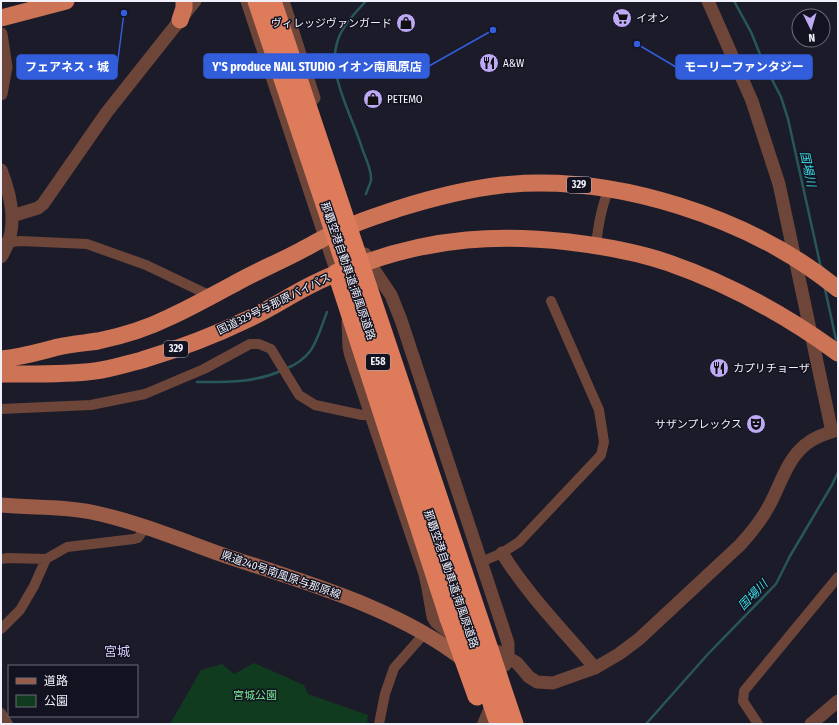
<svg xmlns="http://www.w3.org/2000/svg" width="839" height="725" font-family="'Fira Sans Condensed','Noto Sans JP',sans-serif">
<rect width="100%" height="100%" fill="#1c1b2a"/>
<path fill="#113b1e" d="M 254,663 L 304,685 L 308,694 L 368,715 L 367,724 L 170,724 L 201,670 L 222,664 L 234,674 Z"/>
<g fill="none" stroke-linecap="round" stroke-linejoin="round">
<path stroke="#27575a" stroke-width="2.5" d="M 734,1 L 751,32 L 764,64 L 781,97 L 788,119 L 821,268
M 366,194 C 367,190 370,185 371,180 C 372,170 365,157 362,148 C 353,118 327,74 337,43 C 341,27 355,13 366,1
M 825,289 L 837,344
M 285,369 C 315,357 316,340 327,312
M 197,382 C 226,382 253,383 281,371
M 646,724 L 708,654 L 776,584 L 790,556 L 832,485 L 838,472"/>
<path stroke="#6d4639" stroke-width="10" d="M 3,243 L 20,241 L 87,244 L 146,265 L 211,296
M 596,246 C 598,226 601,207 609,189
M 1,409 L 91,405 L 145,394 L 204,369 L 250,344 L 259,344 L 271,349 L 299,395 L 315,405 L 362,415 L 372,415
M 1,559 L 8,558 L 46,559 L 67,547 L 134,539 L 138,538 L 145,528
M 481,562 L 502,553 L 519,542 L 601,455 L 604,442 L 599,410 L 551,301
M 1,629 L 20,610 L 34,586 L 46,559
M 1,713 L 8,724
M 379,724 L 385,694 L 394,668 L 424,634
M 482,724 L 491,703
M 758,724 L 743,701 L 744,691 L 838,577"/>
<path stroke="#6d4639" stroke-width="13" d="M 247,1 L 337,273
M 283,1 L 314,98
M 708,1 L 752,101 L 779,184 L 832,432
M 1,34 L 6,67 L 1,94
M 1,170 C 12,198 19,230 1,257
M 12,216 L 38,208 L 43,204 L 107,112 L 195,1
M 365,254 L 368,261 L 391,295 L 401,320 L 508,643 L 508,658 L 505,665
M 348,322 L 349,347 L 351,356 L 425,574 L 428,588 L 433,617 L 436,622 L 447,631 L 457,636
M 502,553 C 528,595 563,630 595,668
M 485,647 L 496,651 L 517,663 L 529,677 L 537,682 L 553,683 L 595,668 L 619,654 L 639,639 L 740,545 C 753,531 764,517 772,500 C 782,480 788,459 805,445 C 814,437 826,433 838,430
M 811,724 L 838,701"/>
<path stroke="#9a5c47" stroke-width="15" d="M 1,505 C 31,508 62,506 91,512 C 135,521 181,540 223,555 C 303,582 399,608 465,661"/>
<path stroke="#cd7456" stroke-width="17" d="M 1,18 L 66,1
M 180,20 L 184,8 L 184,1
M 1,359 C 22,357 38,352 58,347 C 71,344 85,343 98,341 C 122,336 148,328 170,317 C 192,307 213,295 234,284 C 255,272 277,263 298,252 C 317,242 335,231 355,224 C 369,218 383,214 397,209 C 432,198 466,189 502,185 C 614,173 751,218 838,289
M 1,374 C 32,374 64,375 95,371 C 111,369 126,364 142,360 C 178,349 213,336 246,320 C 271,309 293,293 317,282 C 333,274 350,268 367,262 C 435,238 498,234 569,242 C 603,246 637,252 669,263 C 729,284 787,316 838,353"/>
<path stroke="#dd7b5b" stroke-width="19" d="M 337,273 L 449,618"/>
<path stroke="#dd7b5b" stroke-width="19" d="M 257,1 L 499,724
M 272,1 L 514,724
M 449,618 L 477,696"/>
</g>
<defs>
<g id="supermarket-disc" transform="scale(1)"><circle r="9.5" fill="#bea9f4" stroke="#131220"/><path d="M-6-5.5h2.5l.6 2H6L4.5 2H-2.5L-4.4-4H-6ZM-1.5 3.2a1.3 1.3 0 1 0 .1 0ZM3 3.2a1.3 1.3 0 1 0 .1 0Z" fill="#111"/></g>
<g id="shop-disc" transform="scale(1)"><circle r="9.5" fill="#bea9f4" stroke="#131220"/><path d="M-5-2.5h2.3a2.7 3.5 0 0 1 5.4 0H5L5.5 6h-11ZM-1.5-2.5h3a1.5 2.3 0 0 0-3 0Z" fill="#111"/></g>
<g id="restaurant-disc" transform="scale(1)"><circle r="9.5" fill="#bea9f4" stroke="#131220"/><path d="M-5-6h1v4h1v-4h1v4h1v-4h1v5L-1.5 .5V6h-2V.5L-5-1ZM5-6V6H3V1.5H1.5Q1.5-4 5-6Z" fill="#111"/></g>
<g id="theatre-disc" transform="scale(1)"><circle r="9.5" fill="#bea9f4" stroke="#131220"/><path d="M-5-5.5Q0-4 5-5.5V0Q5 5 0 6Q-5 5-5 0ZM-3.3-2.5H-1v1.5H-3.3ZM1-2.5H3.3v1.5H1ZM-2.8 1Q0 5.5 2.8 1Z" fill="#111"/></g>
</defs>
<g fill-rule="evenodd">
<use href="#supermarket-disc" x="622" y="18"/>
<use href="#shop-disc" x="406" y="23"/>
<use href="#restaurant-disc" x="489" y="63"/>
<use href="#shop-disc" x="373" y="99"/>
<use href="#restaurant-disc" x="719" y="368"/>
<use href="#theatre-disc" x="756" y="424"/>
</g>
<g text-anchor="middle" dominant-baseline="central" stroke-width="3" stroke-linejoin="round" paint-order="stroke">
<g fill="#131220" stroke="#aeaeba" stroke-width="1">
<rect x="567" y="177" width="24" height="16" rx="3"/>
<rect x="164" y="341" width="24" height="16" rx="3"/>
<rect x="366" y="354" width="24" height="16" rx="3"/>
</g>
<g font-size="10" font-weight="bold" fill="#f1f1fc">
<text x="579" y="185">329</text>
<text x="176" y="349">329</text>
<text x="378" y="362">E58</text>
</g>
<g font-size="11" fill="#f1f1fc" stroke="#131220" text-anchor="start">
<text x="636" y="18">イオン</text>
<text x="392" y="23" text-anchor="end">ヴィレッジヴァンガード</text>
<text x="503" y="63">A&amp;W</text>
<text x="387" y="99">PETEMO</text>
<text x="733" y="368">カプリチョーザ</text>
<text x="742" y="424" text-anchor="end">サザンプレックス</text>
</g>
<g font-size="11" fill="#f1f1fc" stroke="#131220">
<text transform="translate(348 271) rotate(71)">那覇空港自動車道;南風原道路</text>
<text transform="translate(274 304) rotate(-26)">国道329号与那原バイパス</text>
<text transform="translate(281 575) rotate(19)">県道240号南風原与那原線</text>
<text transform="translate(451 579) rotate(71)">那覇空港自動車道;南風原道路</text>
</g>
<g font-size="11" fill="#76e994" stroke="#131220">
<text x="255" y="695">宮城公園</text>
</g>
<g font-size="12" font-style="italic" fill="#3adbe5" stroke="#131220">
<text transform="translate(808 169) rotate(78)">国場川</text>
<text transform="translate(753 595) rotate(-46)">国場川</text>
</g>
<g font-size="13" fill="#d9cefa" stroke="#131220">
<text x="117" y="651">宮城</text>
</g>
</g>
<path fill="none" stroke="#325edc" stroke-width="1.5" d="M493 30L429 66M124 13L117 67M637 44L676 67"/>
<g fill="#325edc" stroke="#131220" stroke-width="1.5">
<circle cx="493" cy="30" r="4"/>
<circle cx="124" cy="13" r="4"/>
<circle cx="637" cy="44" r="4"/>
</g>
<g fill="#325edc" stroke="#325edc" stroke-width="1.5">
<rect x="204" y="54" width="225" height="24" rx="4"/>
<rect x="17" y="55" width="100" height="24" rx="4"/>
<rect x="676" y="55" width="136" height="24" rx="4"/>
</g>
<g font-size="12" text-anchor="middle" font-weight="bold" fill="#fff">
<text x="317" y="71">Y'S produce NAIL STUDIO イオン南風原店</text>
<text x="67" y="71">フェアネス・城</text>
<text x="744" y="71">モーリーファンタジー</text>
</g>
<rect width="839" height="725" fill="none" stroke="#f1f1fc" stroke-width="4"/>
<rect x="8" y="665" width="130" height="52" fill="#131220" stroke="#6c6b78"/>
<rect x="16" y="678" width="20" height="6" fill="#9a5c47" stroke="#6c6b78"/>
<text x="44" y="685" font-size="12" fill="#f1f1fc">道路</text>
<rect x="16" y="695" width="20" height="12" fill="#113b1e" stroke="#6c6b78"/>
<text x="44" y="705" font-size="12" fill="#f1f1fc">公園</text>
<g transform="translate(811 28) rotate(175)"><circle r="19" fill="#131220" stroke="#6c6b78"/>
<path d="M0-3L7 15L0 10L-7 15Z" fill="#bea9f4"/>
<text y="-6" font-size="11" font-weight="bold" text-anchor="middle" fill="#f1f1fc">N</text>
</g>
</svg>
